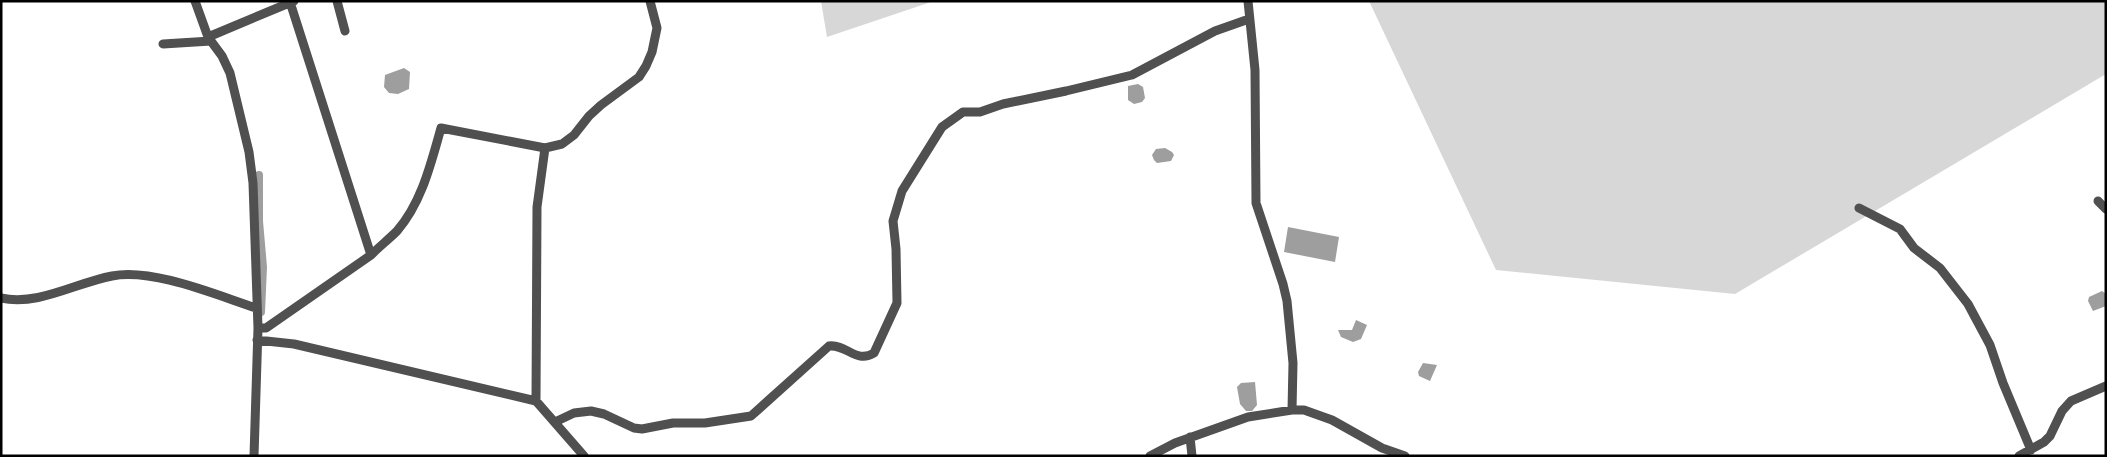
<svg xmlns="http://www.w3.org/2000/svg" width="2107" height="457" font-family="'Fira Sans',sans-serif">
<rect width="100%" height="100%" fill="#fff"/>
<path fill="#d7d7d7" d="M 821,1 L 934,1 L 827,37 Z
M 1369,1 L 2106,1 L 2106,74 L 1735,294 L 1496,270 Z"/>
<path fill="#9e9e9e" d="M 404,68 L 410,72 L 409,89 L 398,94 L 389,93 L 384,87 L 385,75 Z
M 1138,84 L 1143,87 L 1145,98 L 1142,102 L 1134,104 L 1128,100 L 1128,86 Z
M 1165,148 L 1172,152 L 1174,155 L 1171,161 L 1157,163 L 1154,160 L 1152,155 L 1156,149 Z
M 1288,227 L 1339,237 L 1335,262 L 1284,252 Z
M 2102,291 L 2106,294 L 2106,306 L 2093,311 L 2088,301 L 2089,297 Z
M 1356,320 L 1367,325 L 1361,339 L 1353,342 L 1341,337 L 1338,330 L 1352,330 Z
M 1423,363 L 1437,365 L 1430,381 L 1419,376 L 1418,372 Z
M 1255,382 L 1257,405 L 1252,411 L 1246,411 L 1240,404 L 1237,387 L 1241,383 Z"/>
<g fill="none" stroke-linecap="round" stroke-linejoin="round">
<path stroke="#9e9e9e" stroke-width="8" d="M 259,175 L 259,221 L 263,267 L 261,312"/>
<path stroke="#505050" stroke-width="9" d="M 195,1 L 208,37 L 222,56 L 230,73 L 249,152 L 253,183 L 258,328 L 254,456
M 337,1 L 345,31
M 1248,1 L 1255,70 L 1256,203 L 1283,284 L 1287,301 L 1293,363 L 1292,410
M 208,37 L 294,1
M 163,44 L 211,41
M 2098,201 L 2106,209
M 1859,208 L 1900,229 L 1914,248 L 1940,268 L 1968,304 L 1990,345 L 2003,383 L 2031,450
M 371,255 C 379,247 389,239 397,231 C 422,202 431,163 441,128 L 545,148
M 1,298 C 39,306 75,283 112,276 C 153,268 216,295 256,308
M 258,328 L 266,328 L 371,255 L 290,2
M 257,340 L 294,344 L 536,401 L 584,456
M 536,401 L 537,207 L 545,148 L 562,144 L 574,135 L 589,116 L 601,105 L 639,77 L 646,66 L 652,52 L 657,28 L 650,1
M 555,422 L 574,413 L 591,411 L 604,414 L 634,428 L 642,429 L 673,423 L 705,423 L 751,416 L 829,346 C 847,344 856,364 874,353 L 897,303 L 896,249 L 893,221 L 902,191 L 942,127 L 963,112 L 980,112 L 1003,104 L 1066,91 L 1132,75 L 1215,31 L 1249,19
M 1190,437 L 1192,456
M 1150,456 L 1175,443 L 1248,417 L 1292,410 L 1304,410 L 1332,420 L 1382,448 L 1405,456
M 2019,456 L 2044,442 L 2050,436 L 2062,411 L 2071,401 L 2106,386"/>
</g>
<rect width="2107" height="457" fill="none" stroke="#000000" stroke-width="5"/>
</svg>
